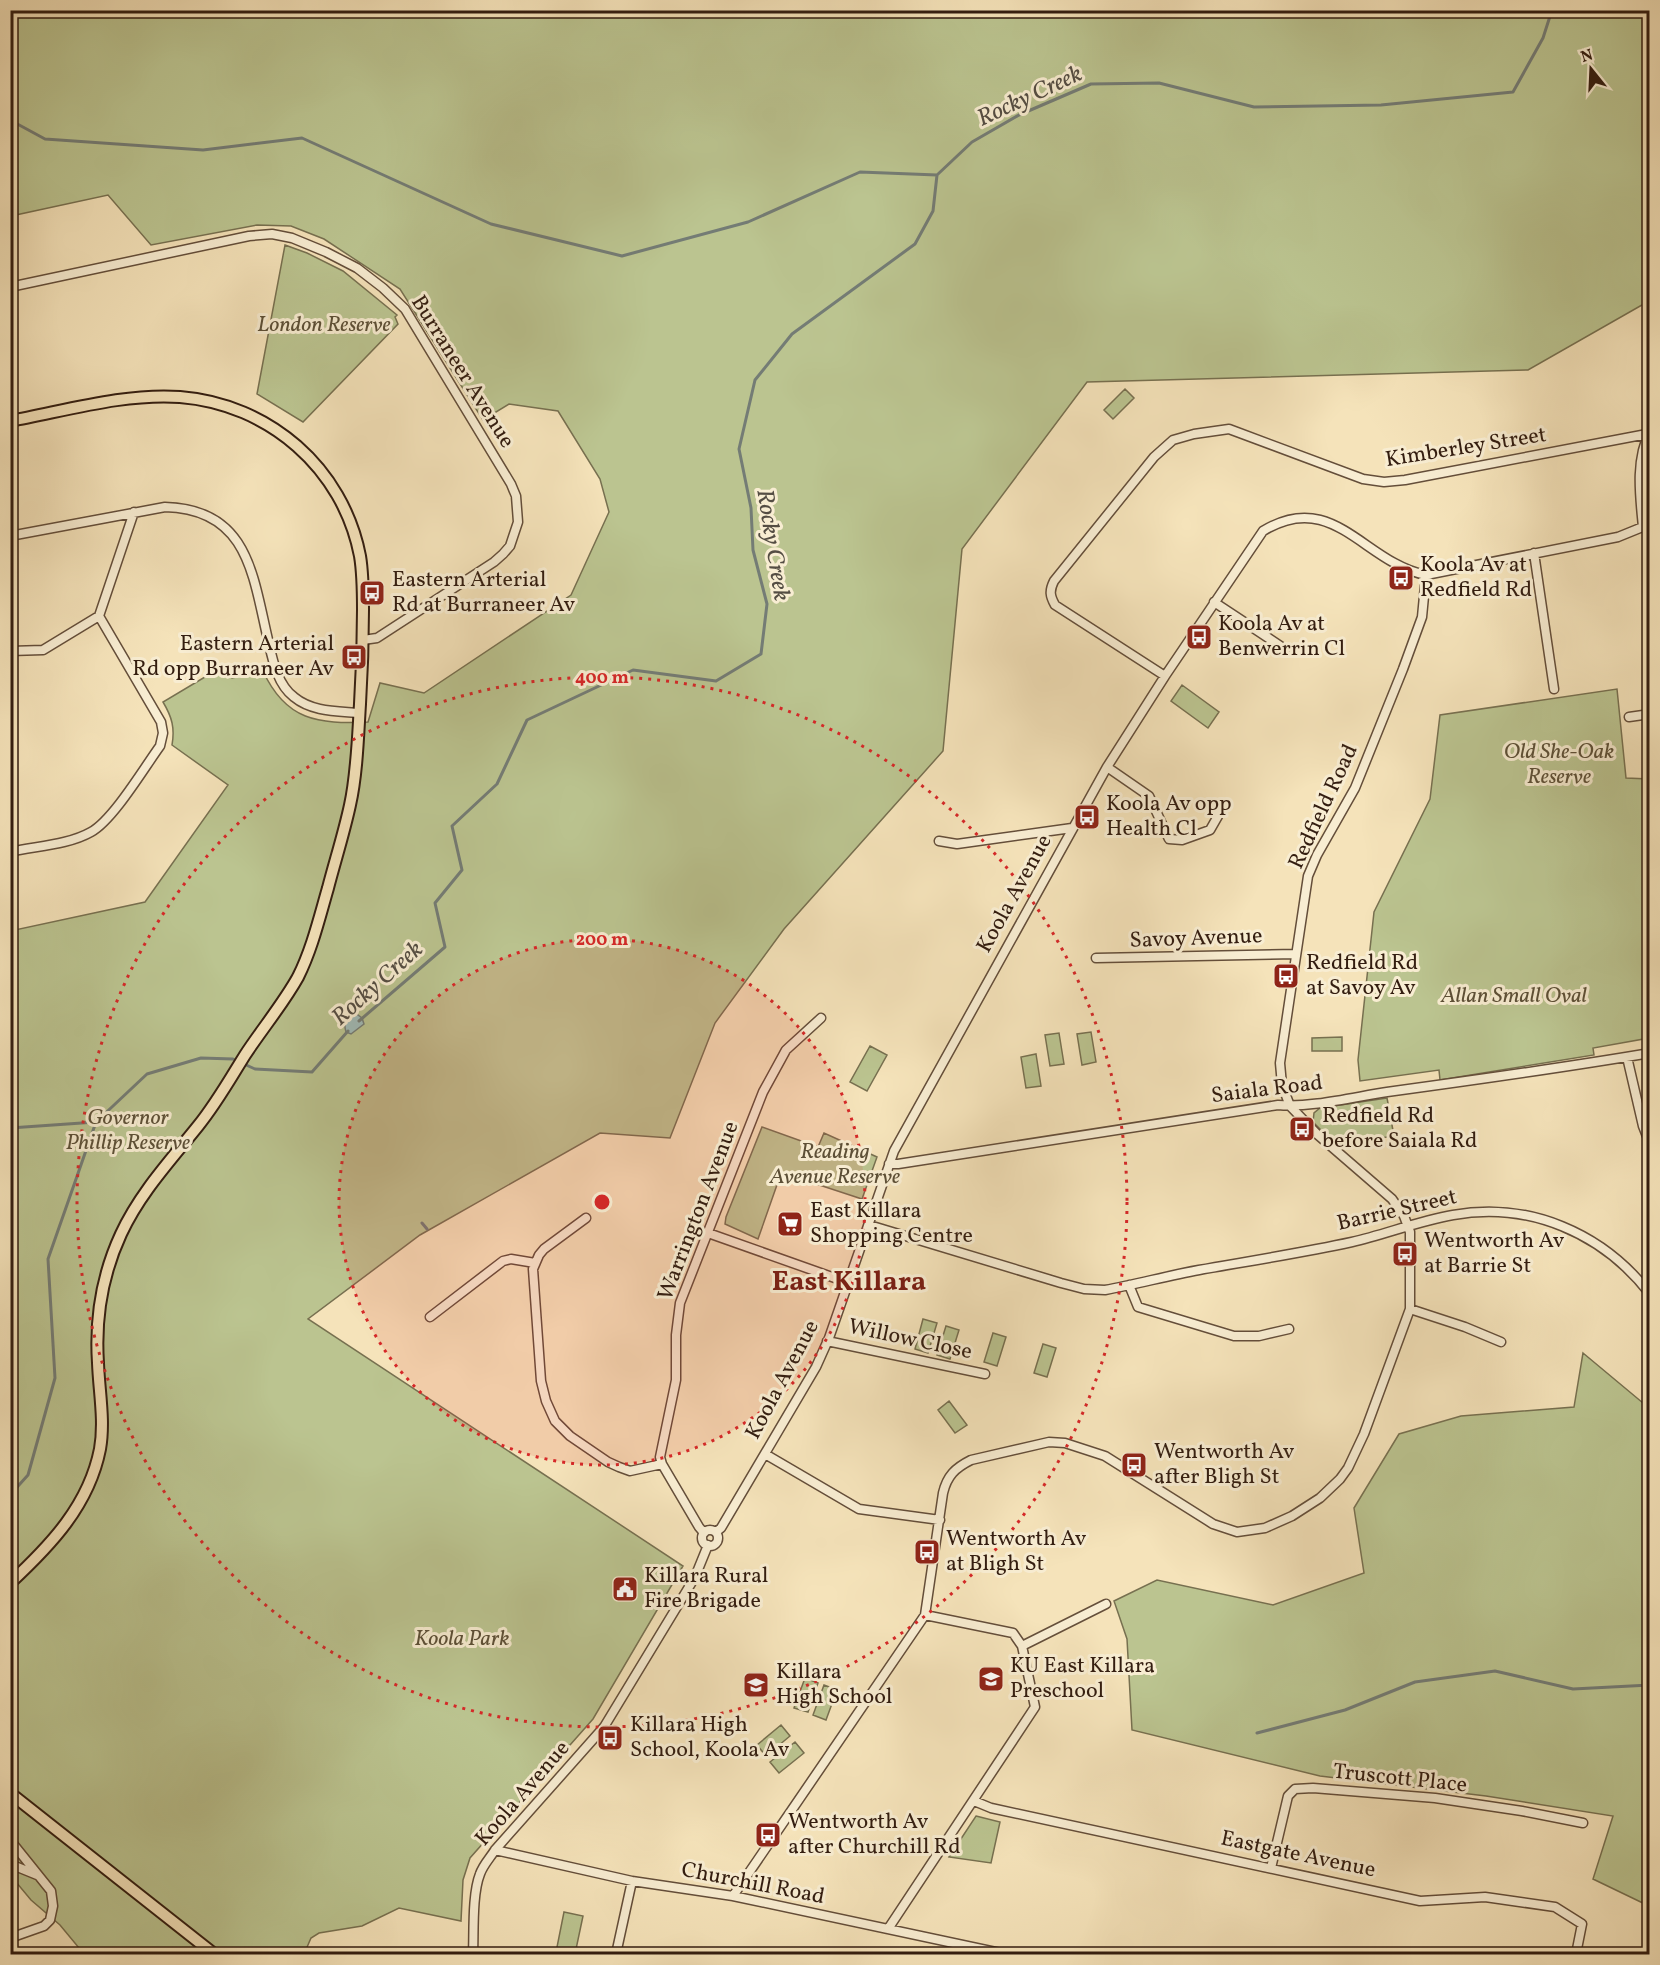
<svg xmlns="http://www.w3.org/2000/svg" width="1660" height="1965" font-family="Vollkorn,serif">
<rect width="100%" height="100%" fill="#f5e3ba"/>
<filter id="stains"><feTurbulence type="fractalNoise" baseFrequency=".00333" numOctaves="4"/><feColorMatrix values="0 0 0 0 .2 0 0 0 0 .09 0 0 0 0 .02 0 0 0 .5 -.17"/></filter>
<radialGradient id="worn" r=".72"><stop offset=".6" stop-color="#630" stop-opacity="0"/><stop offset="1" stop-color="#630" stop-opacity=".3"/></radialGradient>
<path fill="#bbc490" stroke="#777050" stroke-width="1.5" d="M 11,11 L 1649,11 L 1649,301 L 1528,370 L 1087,382 L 962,549 L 943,751 L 784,929 L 715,1023 L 670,1138 L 600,1133 L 420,1235 L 308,1319 L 683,1566 L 593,1719 L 470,1858 L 463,1880 L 461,1921 L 399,1908 L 362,1926 L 319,1933 L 311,1938 L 304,1954 L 84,1954 L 60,1925 L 31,1900 L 11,1876 L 10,931 L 145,902 L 228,785 L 172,745 C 175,728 172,717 163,702 L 220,668 L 232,678 L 263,671 C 286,721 318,724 368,722 L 380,683 L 424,693 L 571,595 L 609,512 L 600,479 L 558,411 L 509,404 L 483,420 L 400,289 L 324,239 L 291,226 L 257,225 L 151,245 L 108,195 L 11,216 Z
M 285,245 L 307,253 L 343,271 L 397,315 L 395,317 L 398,324 L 303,422 L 257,394 Z
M 1125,389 L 1134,398 L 1113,419 L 1104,410 Z
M 1182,685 L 1219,712 L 1208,728 L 1171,701 Z
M 1617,689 L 1626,778 L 1649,779 L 1649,1038 L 1593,1048 L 1594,1055 L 1440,1080 L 1439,1070 L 1360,1081 L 1358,1060 L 1374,912 L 1430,799 L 1440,715 Z
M 1091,1032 L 1096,1062 L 1082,1065 L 1077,1034 Z
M 1059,1033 L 1064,1064 L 1050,1066 L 1045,1035 Z
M 1342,1037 L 1342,1051 L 1312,1051 L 1312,1038 Z
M 870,1046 L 887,1055 L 867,1091 L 850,1082 Z
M 1036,1054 L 1041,1086 L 1026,1088 L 1021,1057 Z
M 1387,1098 L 1394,1136 L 1336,1145 L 1313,1122 L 1314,1113 L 1320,1108 Z
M 762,1127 L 818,1147 L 824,1133 L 877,1157 L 862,1199 L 792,1176 L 784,1177 L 778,1182 L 758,1239 L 725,1224 L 726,1217 Z
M 923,1319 L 937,1323 L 928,1353 L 915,1349 Z
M 946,1326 L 959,1330 L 950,1359 L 937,1355 Z
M 993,1333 L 1006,1337 L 997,1366 L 984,1362 Z
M 1043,1344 L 1056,1348 L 1047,1377 L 1034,1373 Z
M 1583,1353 L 1649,1408 L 1649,1906 L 1593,1879 L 1613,1816 L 1486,1796 L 1320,1776 L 1132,1730 L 1127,1639 L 1114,1601 L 1157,1580 L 1273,1605 L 1364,1573 L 1354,1508 L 1399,1434 L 1461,1416 L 1574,1407 Z
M 949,1401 L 967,1425 L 955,1433 L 938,1410 Z
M 805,1678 L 818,1683 L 808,1712 L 794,1708 Z
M 824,1685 L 837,1690 L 826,1720 L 813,1715 Z
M 781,1725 L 790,1736 L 766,1756 L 757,1745 Z
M 795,1742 L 804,1753 L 779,1773 L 770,1762 Z
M 976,1816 L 1000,1822 L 991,1863 L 949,1857 Z
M 564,1912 L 583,1916 L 575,1954 L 556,1952 Z"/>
<path fill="#a0bcb9" stroke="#747c75" stroke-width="1.5" d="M 354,1012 L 362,1018 L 364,1024 L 351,1034 L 346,1032 C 343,1021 345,1018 354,1012 Z"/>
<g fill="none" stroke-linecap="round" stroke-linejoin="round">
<path stroke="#747c75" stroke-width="3" d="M 10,120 L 45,139 L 203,150 L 302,138 L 491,224 L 622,256 L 748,222 L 860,172 L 937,175
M 359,1021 L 445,947 L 435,903 L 462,870 L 452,826 L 497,784 L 527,720 L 633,670 L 716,681 L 761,654 L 767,604 L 753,550 L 751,508 L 739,449 L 755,380 L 792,334 L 915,244 L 933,211 L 937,175 L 972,142 L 1019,115 L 1091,84 L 1159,83 L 1254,107 L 1381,105 L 1513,92 L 1543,38 L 1552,10
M 10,1128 L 96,1122
M 422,1223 L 427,1229
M 10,1495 L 28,1475 L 55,1378 L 48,1259 L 96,1122 L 147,1074 L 201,1058 L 233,1059 L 255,1069 L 312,1072 L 348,1031
M 1257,1733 L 1345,1710 L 1415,1682 L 1495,1671 L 1573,1689 L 1650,1685"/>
<g stroke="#644e3a" stroke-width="11">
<path id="minor" d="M 10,287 L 249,236 L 272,234 L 292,238 L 326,252 L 357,268 L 383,288 L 405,309 L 511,484 L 516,496 L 518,522 L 510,546 L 503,554 L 494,562 L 377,638 L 363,640
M 1643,527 C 1640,496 1635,460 1650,431
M 10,536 L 165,507 C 250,509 253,578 269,644 C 273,662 278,685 294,697 C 312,712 337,711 359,713
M 1534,553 L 1554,689
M 1214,602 L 1285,649
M 10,651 L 43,650 L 99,616 L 134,512
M 1165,676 L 1055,605 C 1050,596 1049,591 1054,581 L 1154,457 L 1173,440 L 1194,434 L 1229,429 L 1363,479 L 1384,482 L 1405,480 L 1647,434
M 1629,717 L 1650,714
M 1107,767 L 1149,796 L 1169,839 L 1182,840 L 1210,830 L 1218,816 L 1219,804
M 939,841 L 957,844 L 1072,828
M 10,852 C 36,846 68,845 91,832 C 113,820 144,768 160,746 L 163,733 L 161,722 L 99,616
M 1096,958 L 1296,954
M 1627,1057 L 1643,1126 L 1650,1144
M 889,1164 L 898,1164 L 1278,1105 C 1310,1108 1354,1097 1387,1092 C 1475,1080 1562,1068 1650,1053
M 586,1218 L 544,1249 L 539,1255 L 533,1269 L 541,1381 L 546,1401 L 555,1421 L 570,1436 L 608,1462 L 619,1467 L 630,1471 L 662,1464
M 869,1225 L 1061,1283 L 1084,1289 L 1105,1290 C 1137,1284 1167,1276 1199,1270 C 1250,1261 1301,1253 1352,1242 C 1386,1234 1419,1221 1453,1215 C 1529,1201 1603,1233 1650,1294
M 708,1233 L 849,1283
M 1129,1285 L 1138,1307 L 1234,1336 L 1259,1336 L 1289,1329
M 1410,1309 L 1465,1327 L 1501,1342
M 430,1317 L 503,1261 L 511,1259 L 535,1263
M 827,1341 L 985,1374
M 765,1454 L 859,1509 L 940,1520
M702 1538a8 8 0 1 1 16 0a8 8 0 1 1-16 0Z
M 716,1532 L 721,1528 L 816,1367 L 829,1338 L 894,1151 L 1107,767 L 1165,676 L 1263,531 C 1333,488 1364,563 1426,575 L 1618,537 L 1650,524
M 704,1533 L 699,1527 L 662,1464 L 660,1457 L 676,1380 L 676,1335 L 680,1303 L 763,1092 L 786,1050 L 821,1018
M 1022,1646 L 1106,1604
M 974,1801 L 991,1808 L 1420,1901 L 1485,1897 L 1555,1907 L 1582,1924 L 1576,1954
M 10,1840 L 51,1891 L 53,1906 L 50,1920 L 44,1926 L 10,1938
M 495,1850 L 632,1881 L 733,1896 L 1005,1954
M 10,1864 L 37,1875
M 1271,1868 L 1288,1796 L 1295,1789 L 1313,1788 L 1435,1798 L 1522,1811 L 1583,1823
M 733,1896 L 925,1615 L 943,1493 C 947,1476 955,1468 971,1460 L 1049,1442 L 1065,1443 L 1105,1456 L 1213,1524 L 1237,1532 L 1265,1528 L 1292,1516 L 1320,1498 L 1340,1479 L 1348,1468 L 1364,1434 L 1410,1309 L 1410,1232 L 1404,1216 L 1392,1199 L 1318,1135 L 1290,1106 L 1282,1085 L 1280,1063 L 1308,876 L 1317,855 L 1355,788 L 1403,669 L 1422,617 L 1426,575
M 888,1929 L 1035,1707 L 1022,1646 L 1013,1633 L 925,1615
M 473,1954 C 474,1932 472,1894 480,1874 C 483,1865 490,1858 495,1850 L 604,1727 L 695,1577 L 708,1545
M 616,1954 L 632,1881"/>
</g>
<g stroke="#331d10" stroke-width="14">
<path id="major" d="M 10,421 C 65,411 124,393 180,397 C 269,404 343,468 360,556 C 363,574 363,592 363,610 C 363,642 362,673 360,704 C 358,736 357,774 350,805 C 344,833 335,861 328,888 C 319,919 312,949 298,977 C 283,1004 262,1029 245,1055 C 230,1079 216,1104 198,1126 C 170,1161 140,1193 121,1234 C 102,1275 95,1318 98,1363 C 99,1391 105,1421 100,1449 C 89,1505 51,1545 10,1583
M 10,1793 L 214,1954"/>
</g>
<use href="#minor" stroke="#f8edd2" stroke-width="8"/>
<use href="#major" stroke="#f5e3ba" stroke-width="10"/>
</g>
<circle cx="602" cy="1202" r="263" fill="#d62828" fill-opacity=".12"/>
<g fill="none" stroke="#d62828" stroke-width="3" stroke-dasharray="3 6">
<circle cx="602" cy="1202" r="263"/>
<circle cx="602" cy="1202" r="525"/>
</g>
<defs>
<g id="bus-square" transform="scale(1.35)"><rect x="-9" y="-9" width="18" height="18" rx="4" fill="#8f2418" stroke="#f8edd2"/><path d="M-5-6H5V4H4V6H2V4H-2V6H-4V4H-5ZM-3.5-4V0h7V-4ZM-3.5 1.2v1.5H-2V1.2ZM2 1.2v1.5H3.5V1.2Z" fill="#fff"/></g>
<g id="supermarket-square" transform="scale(1.35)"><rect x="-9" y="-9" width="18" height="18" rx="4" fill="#8f2418" stroke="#f8edd2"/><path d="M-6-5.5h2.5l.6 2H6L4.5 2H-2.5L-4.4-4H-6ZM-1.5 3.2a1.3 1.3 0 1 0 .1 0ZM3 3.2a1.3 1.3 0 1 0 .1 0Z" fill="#fff"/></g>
<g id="civic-square" transform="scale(1.35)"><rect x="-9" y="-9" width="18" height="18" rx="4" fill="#8f2418" stroke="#f8edd2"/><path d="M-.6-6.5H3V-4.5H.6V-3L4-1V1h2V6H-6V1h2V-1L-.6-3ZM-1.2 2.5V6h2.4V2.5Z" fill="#fff"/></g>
<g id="school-square" transform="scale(1.35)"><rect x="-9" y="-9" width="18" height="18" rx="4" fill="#8f2418" stroke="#f8edd2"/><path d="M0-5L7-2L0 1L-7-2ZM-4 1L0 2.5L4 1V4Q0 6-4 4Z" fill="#fff"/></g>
</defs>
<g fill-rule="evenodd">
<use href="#bus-square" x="1401" y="578"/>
<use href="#bus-square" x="372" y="593"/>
<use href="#bus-square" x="1199" y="637"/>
<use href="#bus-square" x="354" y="657"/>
<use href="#bus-square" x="1087" y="817"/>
<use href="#bus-square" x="1286" y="976"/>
<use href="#bus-square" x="1302" y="1129"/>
<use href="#supermarket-square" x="790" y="1224"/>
<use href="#bus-square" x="1405" y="1254"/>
<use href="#bus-square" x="1134" y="1465"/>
<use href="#bus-square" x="927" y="1552"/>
<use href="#civic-square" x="625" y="1589"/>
<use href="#school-square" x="991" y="1679"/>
<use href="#school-square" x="756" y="1685"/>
<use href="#bus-square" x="610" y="1738"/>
<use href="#bus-square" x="768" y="1835"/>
</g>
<g text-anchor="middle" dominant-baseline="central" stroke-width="6" stroke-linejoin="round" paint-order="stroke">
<g font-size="22" font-style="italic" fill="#5c4f36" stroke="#f8edd2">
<text x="324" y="325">London Reserve</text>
<text x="1559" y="752">Old She-Oak<tspan x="1559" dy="25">Reserve</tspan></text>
<text x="1514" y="996">Allan Small Oval</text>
<text x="128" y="1118">Governor<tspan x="128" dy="25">Phillip Reserve</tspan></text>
<text x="835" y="1152">Reading<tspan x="835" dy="25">Avenue Reserve</tspan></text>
<text x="462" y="1639">Koola Park</text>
</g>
<g font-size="22" fill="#331d10" stroke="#f8edd2">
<text transform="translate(462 372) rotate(58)">Burraneer Avenue</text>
<text transform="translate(1466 448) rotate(-9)">Kimberley Street</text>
<text transform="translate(1324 807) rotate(-65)">Redfield Road</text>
<text transform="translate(1015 894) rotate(-61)">Koola Avenue</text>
<text transform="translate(1196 939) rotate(-2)">Savoy Avenue</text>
<text transform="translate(1267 1090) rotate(-7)">Saiala Road</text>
<text transform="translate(699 1211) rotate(-69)">Warrington Avenue</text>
<text transform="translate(1397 1211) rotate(-13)">Barrie Street</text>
<text transform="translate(910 1340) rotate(12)">Willow Close</text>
<text transform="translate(783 1380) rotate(-62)">Koola Avenue</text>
<text transform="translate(1400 1779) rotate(6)">Truscott Place</text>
<text transform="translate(523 1794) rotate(-49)">Koola Avenue</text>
<text transform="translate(1298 1855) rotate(12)">Eastgate Avenue</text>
<text transform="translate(753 1884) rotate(11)">Churchill Road</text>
</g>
<g font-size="22" fill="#331d10" stroke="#f8edd2" text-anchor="start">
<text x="1420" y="565">Koola Av at<tspan x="1420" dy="25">Redfield Rd</tspan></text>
<text x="392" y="580">Eastern Arterial<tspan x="392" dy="25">Rd at Burraneer Av</tspan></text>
<text x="1218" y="624">Koola Av at<tspan x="1218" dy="25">Benwerrin Cl</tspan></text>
<text x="334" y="644" text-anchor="end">Eastern Arterial<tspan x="334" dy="25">Rd opp Burraneer Av</tspan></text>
<text x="1106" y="804">Koola Av opp<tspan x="1106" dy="25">Health Cl</tspan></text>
<text x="1306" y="963">Redfield Rd<tspan x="1306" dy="25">at Savoy Av</tspan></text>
<text x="1322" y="1116">Redfield Rd<tspan x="1322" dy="25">before Saiala Rd</tspan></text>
<text x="810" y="1211">East Killara<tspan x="810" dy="25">Shopping Centre</tspan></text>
<text x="1424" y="1241">Wentworth Av<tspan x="1424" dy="25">at Barrie St</tspan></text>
<text x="1154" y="1452">Wentworth Av<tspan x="1154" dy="25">after Bligh St</tspan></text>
<text x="946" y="1539">Wentworth Av<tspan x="946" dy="25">at Bligh St</tspan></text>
<text x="644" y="1576">Killara Rural<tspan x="644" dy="25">Fire Brigade</tspan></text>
<text x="1010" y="1666">KU East Killara<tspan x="1010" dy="25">Preschool</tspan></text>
<text x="776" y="1672">Killara<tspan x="776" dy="25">High School</tspan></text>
<text x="630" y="1725">Killara High<tspan x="630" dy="25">School, Koola Av</tspan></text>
<text x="788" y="1822">Wentworth Av<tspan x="788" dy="25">after Churchill Rd</tspan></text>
</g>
<g font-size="24" font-style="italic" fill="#544d43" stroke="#f8edd2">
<text transform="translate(1030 97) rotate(-25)">Rocky Creek</text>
<text transform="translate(772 545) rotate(81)">Rocky Creek</text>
<text transform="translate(378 984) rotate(-42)">Rocky Creek</text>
</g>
<g font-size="28" font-weight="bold" fill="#7a1f14" stroke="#f8edd2">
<text x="849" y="1282">East Killara</text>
</g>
</g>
<circle cx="602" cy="1202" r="9" fill="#d62828" stroke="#f8edd2" stroke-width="3"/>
<g font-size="18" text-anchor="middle" font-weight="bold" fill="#d62828" stroke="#f8edd2" stroke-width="6" stroke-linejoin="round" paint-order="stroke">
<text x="602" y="683">400 m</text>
<text x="602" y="945">200 m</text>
</g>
<rect width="1660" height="1965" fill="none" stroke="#f5e3ba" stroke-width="36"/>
<rect x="12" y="12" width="1636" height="1941" fill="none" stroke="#331d10" stroke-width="3"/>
<rect x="18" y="18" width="1624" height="1929" fill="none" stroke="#331d10" stroke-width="1.5"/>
<g transform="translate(1591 69) rotate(342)" stroke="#f8edd2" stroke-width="4.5" paint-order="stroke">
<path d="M0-4.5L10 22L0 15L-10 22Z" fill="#331d10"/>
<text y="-9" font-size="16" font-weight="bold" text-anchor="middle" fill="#331d10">N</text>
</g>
<rect width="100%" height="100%" filter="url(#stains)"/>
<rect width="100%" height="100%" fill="url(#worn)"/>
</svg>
